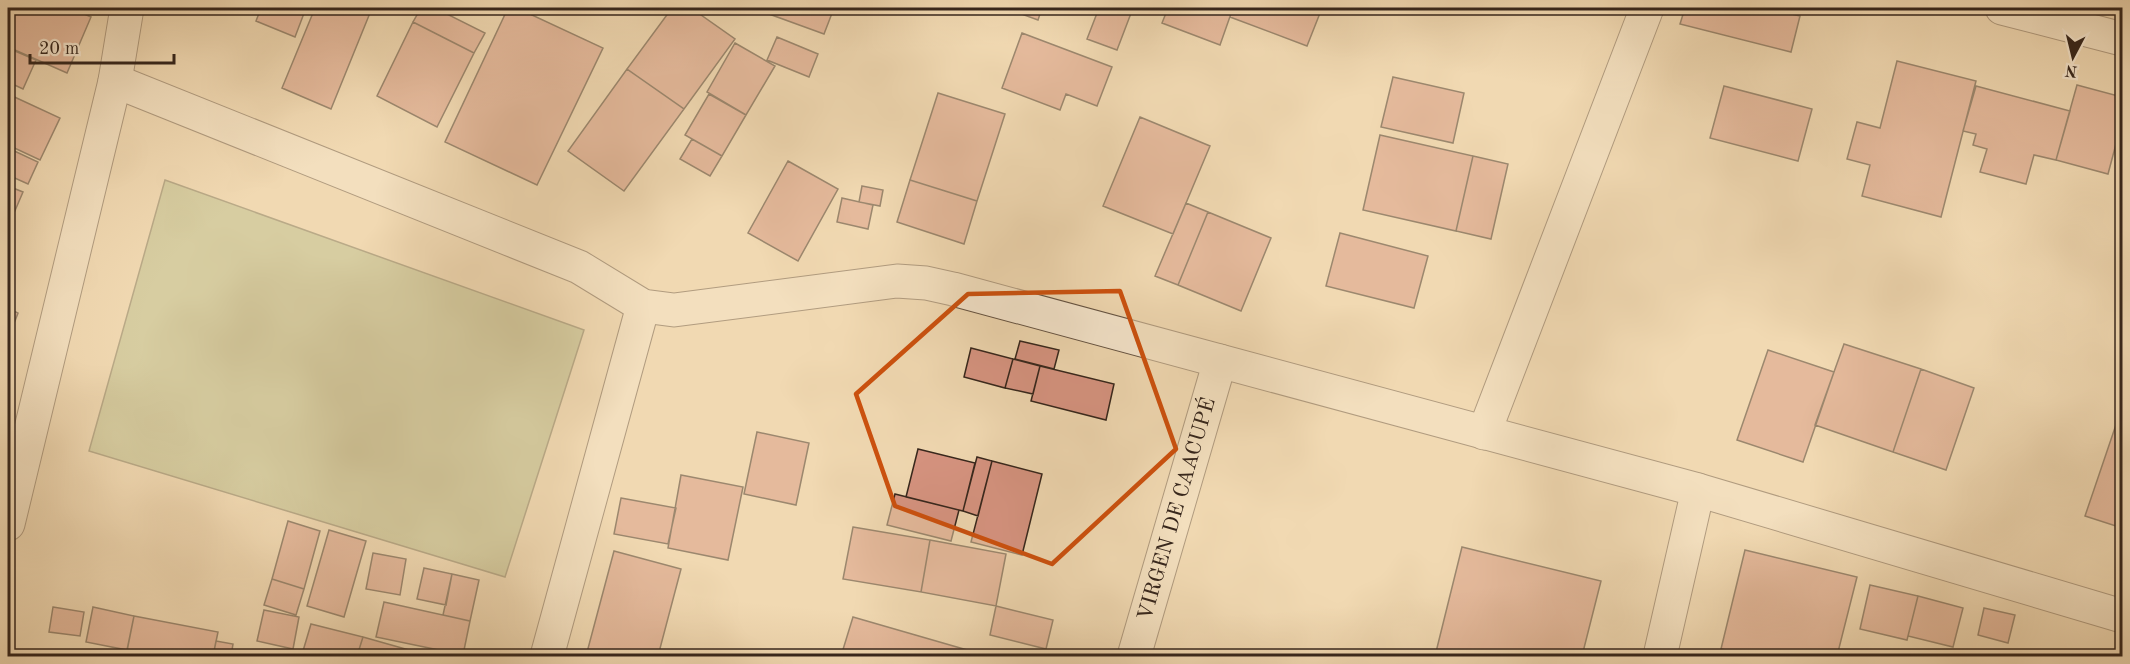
<svg xmlns="http://www.w3.org/2000/svg" width="2130" height="664" font-family="'Old Standard TT',serif">
<rect width="100%" height="100%" fill="#f1d9b2"/>
<filter id="stains"><feTurbulence type="fractalNoise" baseFrequency=".00333" numOctaves="4"/><feColorMatrix values="0 0 0 0 .2 0 0 0 0 .09 0 0 0 0 .02 0 0 0 .5 -.17"/></filter>
<radialGradient id="worn" r=".72"><stop offset=".6" stop-color="#630" stop-opacity="0"/><stop offset="1" stop-color="#630" stop-opacity=".3"/></radialGradient>
<path fill="#b9bf8d" stroke="#787254" stroke-width="1.5" d="M 165,180 L 584,330 L 505,577 L 89,451 Z"/>
<path fill="#d79481" stroke="#36261c" stroke-width="1.5" d="M 8,8 L 71,8 L 91,17 L 67,73 L 8,47 Z
M 261,8 L 306,8 L 295,37 L 256,21 Z
M 315,8 L 372,8 L 331,109 L 282,88 Z
M 421,8 L 435,8 L 485,33 L 474,53 L 413,22 Z
M 508,8 L 517,8 L 603,48 L 537,185 L 445,142 Z
M 672,8 L 691,8 L 735,39 L 684,109 L 627,69 Z
M 772,8 L 834,8 L 824,34 L 769,14 Z
M 1005,8 L 1042,8 L 1038,20 Z
M 1099,8 L 1133,8 L 1117,50 L 1087,39 Z
M 1168,8 L 1233,8 L 1220,45 L 1162,23 Z
M 1233,8 L 1322,8 L 1307,46 L 1230,17 Z
M 1685,8 L 1767,8 L 1800,16 L 1791,52 L 1680,24 Z
M 413,22 L 474,53 L 437,127 L 377,96 Z
M 1022,33 L 1112,67 L 1097,106 L 1066,94 L 1060,110 L 1002,88 Z
M 777,37 L 818,54 L 809,77 L 767,60 Z
M 735,43 L 775,66 L 746,115 L 707,92 Z
M 8,48 L 36,60 L 23,89 L 8,82 Z
M 1897,61 L 1976,81 L 1941,217 L 1862,196 L 1870,165 L 1847,159 L 1857,122 L 1880,128 Z
M 627,69 L 684,109 L 624,191 L 568,151 Z
M 1393,77 L 1464,93 L 1453,143 L 1381,127 Z
M 2077,85 L 2122,97 L 2122,146 L 2116,144 L 2108,174 L 2056,160 Z
M 1724,86 L 1812,109 L 1798,161 L 1710,138 Z
M 1976,86 L 2070,111 L 2056,160 L 2034,155 L 2026,184 L 1980,172 L 1987,149 L 1973,145 L 1976,134 L 1963,131 Z
M 938,93 L 1005,114 L 977,201 L 910,180 Z
M 8,94 L 60,118 L 40,160 L 8,145 Z
M 709,94 L 746,115 L 722,156 L 685,135 Z
M 1140,117 L 1210,146 L 1173,234 L 1103,206 Z
M 1380,135 L 1473,156 L 1456,231 L 1363,210 Z
M 692,139 L 722,156 L 710,176 L 680,159 Z
M 8,148 L 38,162 L 28,184 L 8,175 Z
M 1473,156 L 1508,164 L 1491,239 L 1456,231 Z
M 788,161 L 838,189 L 798,261 L 748,233 Z
M 910,180 L 977,201 L 964,244 L 897,222 Z
M 8,186 L 23,192 L 8,227 Z
M 862,186 L 883,190 L 880,206 L 859,202 Z
M 842,198 L 873,205 L 868,229 L 837,222 Z
M 1186,203 L 1208,212 L 1178,285 L 1155,276 Z
M 1208,212 L 1271,238 L 1241,311 L 1178,285 Z
M 1340,233 L 1428,256 L 1414,308 L 1326,286 Z
M 8,308 L 18,313 L 8,339 Z
M 1020,341 L 1059,350 L 1054,369 L 1015,359 Z
M 1844,344 L 1921,369 L 1893,452 L 1815,425 Z
M 971,348 L 1013,359 L 1005,388 L 964,377 Z
M 1768,350 L 1834,372 L 1803,462 L 1737,440 Z
M 1013,359 L 1040,366 L 1033,394 L 1005,388 Z
M 1040,366 L 1114,384 L 1106,420 L 1031,401 Z
M 1921,369 L 1974,388 L 1946,470 L 1893,452 Z
M 2122,407 L 2122,528 L 2085,516 Z
M 757,432 L 809,443 L 796,505 L 744,494 Z
M 918,449 L 975,463 L 963,511 L 906,497 Z
M 977,457 L 992,461 L 978,516 L 963,511 Z
M 992,461 L 1042,474 L 1022,555 L 971,542 Z
M 681,475 L 743,487 L 728,560 L 668,548 Z
M 895,494 L 959,510 L 951,541 L 887,525 Z
M 621,498 L 676,508 L 668,544 L 614,534 Z
M 288,521 L 320,531 L 304,589 L 272,579 Z
M 853,527 L 930,540 L 921,592 L 843,579 Z
M 329,530 L 366,541 L 344,617 L 307,606 Z
M 930,540 L 1006,554 L 996,606 L 921,592 Z
M 1462,547 L 1601,581 L 1582,656 L 1435,656 Z
M 1745,550 L 1857,577 L 1837,656 L 1753,656 L 1721,649 Z
M 614,551 L 681,569 L 658,656 L 586,656 Z
M 373,553 L 406,559 L 400,595 L 366,589 Z
M 424,568 L 452,574 L 446,605 L 417,599 Z
M 452,574 L 479,580 L 470,621 L 443,615 Z
M 272,579 L 304,589 L 296,615 L 264,605 Z
M 1870,585 L 1918,596 L 1907,640 L 1860,629 Z
M 1918,596 L 1963,608 L 1953,647 L 1908,636 Z
M 384,602 L 470,621 L 463,655 L 376,637 Z
M 996,606 L 1053,620 L 1046,649 L 990,635 Z
M 53,607 L 84,612 L 80,636 L 49,632 Z
M 93,607 L 134,616 L 127,650 L 86,642 Z
M 1984,608 L 2015,615 L 2008,643 L 1978,635 Z
M 264,610 L 299,617 L 293,649 L 257,641 Z
M 134,616 L 218,632 L 213,656 L 126,656 Z
M 853,617 L 988,656 L 841,656 Z
M 311,624 L 363,637 L 357,656 L 324,656 L 303,651 Z
M 363,637 L 409,650 L 407,656 L 357,656 Z
M 216,641 L 233,644 L 231,656 L 213,656 Z"/>
<g fill="none" stroke-linecap="round" stroke-linejoin="round">
<g stroke="#655342" stroke-width="35">
<g id="minor">
<path d="M 2002,8 L 2122,39"/>
<path d="M 115,81 L 579,267 L 643,306 L 674,310 L 897,281 L 926,283 L 953,289 L 1698,490 L 2122,616"/>
<path d="M 1484,433 L 1647,8"/>
<path d="M 8,524 L 115,81 L 127,8"/>
<path d="M 547,656 L 643,306"/>
<path id="s1" d="M 1134,656 L 1220,361"/>
<path d="M 1660,656 L 1698,490"/>
</g>
</g>
<use href="#minor" stroke="#f6e6cd" stroke-width="33"/>
</g>
<path d="M0 0H2130V664H0ZM 1120,291 L 1176,449 L 1052,564 L 895,506 L 856,394 L 968,294 Z" fill="#f1d9b2" fill-opacity=".55" fill-rule="evenodd"/>
<path fill="none" stroke="#cd510e" stroke-width="4.5" stroke-linejoin="round" d="M 1120,291 L 1176,449 L 1052,564 L 895,506 L 856,394 L 968,294 Z"/>
<g text-anchor="middle" dominant-baseline="central" stroke-width="4.5" stroke-linejoin="round" paint-order="stroke">
<g font-size="21" fill="#36261c" stroke="#f6e6cd">
<text stroke="none"><textPath href="#s1" startOffset="153">VIRGEN DE CAACUPÉ</textPath></text>
</g>
</g>
<rect width="2130" height="664" fill="none" stroke="#f1d9b2" stroke-width="30"/>
<rect x="9" y="9" width="2112" height="646" fill="none" stroke="#36261c" stroke-width="3"/>
<rect x="15" y="15" width="2100" height="634" fill="none" stroke="#36261c" stroke-width="1.5"/>
<g transform="translate(2073 57) rotate(187)" stroke="#f6e6cd" stroke-width="4.5" paint-order="stroke">
<path d="M0-4.5L10 22L0 15L-10 22Z" fill="#36261c"/>
<text y="-9" font-size="16" font-weight="bold" text-anchor="middle" fill="#36261c">N</text>
</g>
<path d="M30 54v9h144v-9" fill="none" stroke="#36261c" stroke-width="3"/>
<text x="39" y="54" font-size="18" fill="#36261c" stroke="#f6e6cd" stroke-width="4.5" paint-order="stroke">20 m</text>
<rect width="100%" height="100%" filter="url(#stains)"/>
<rect width="100%" height="100%" fill="url(#worn)"/>
</svg>
